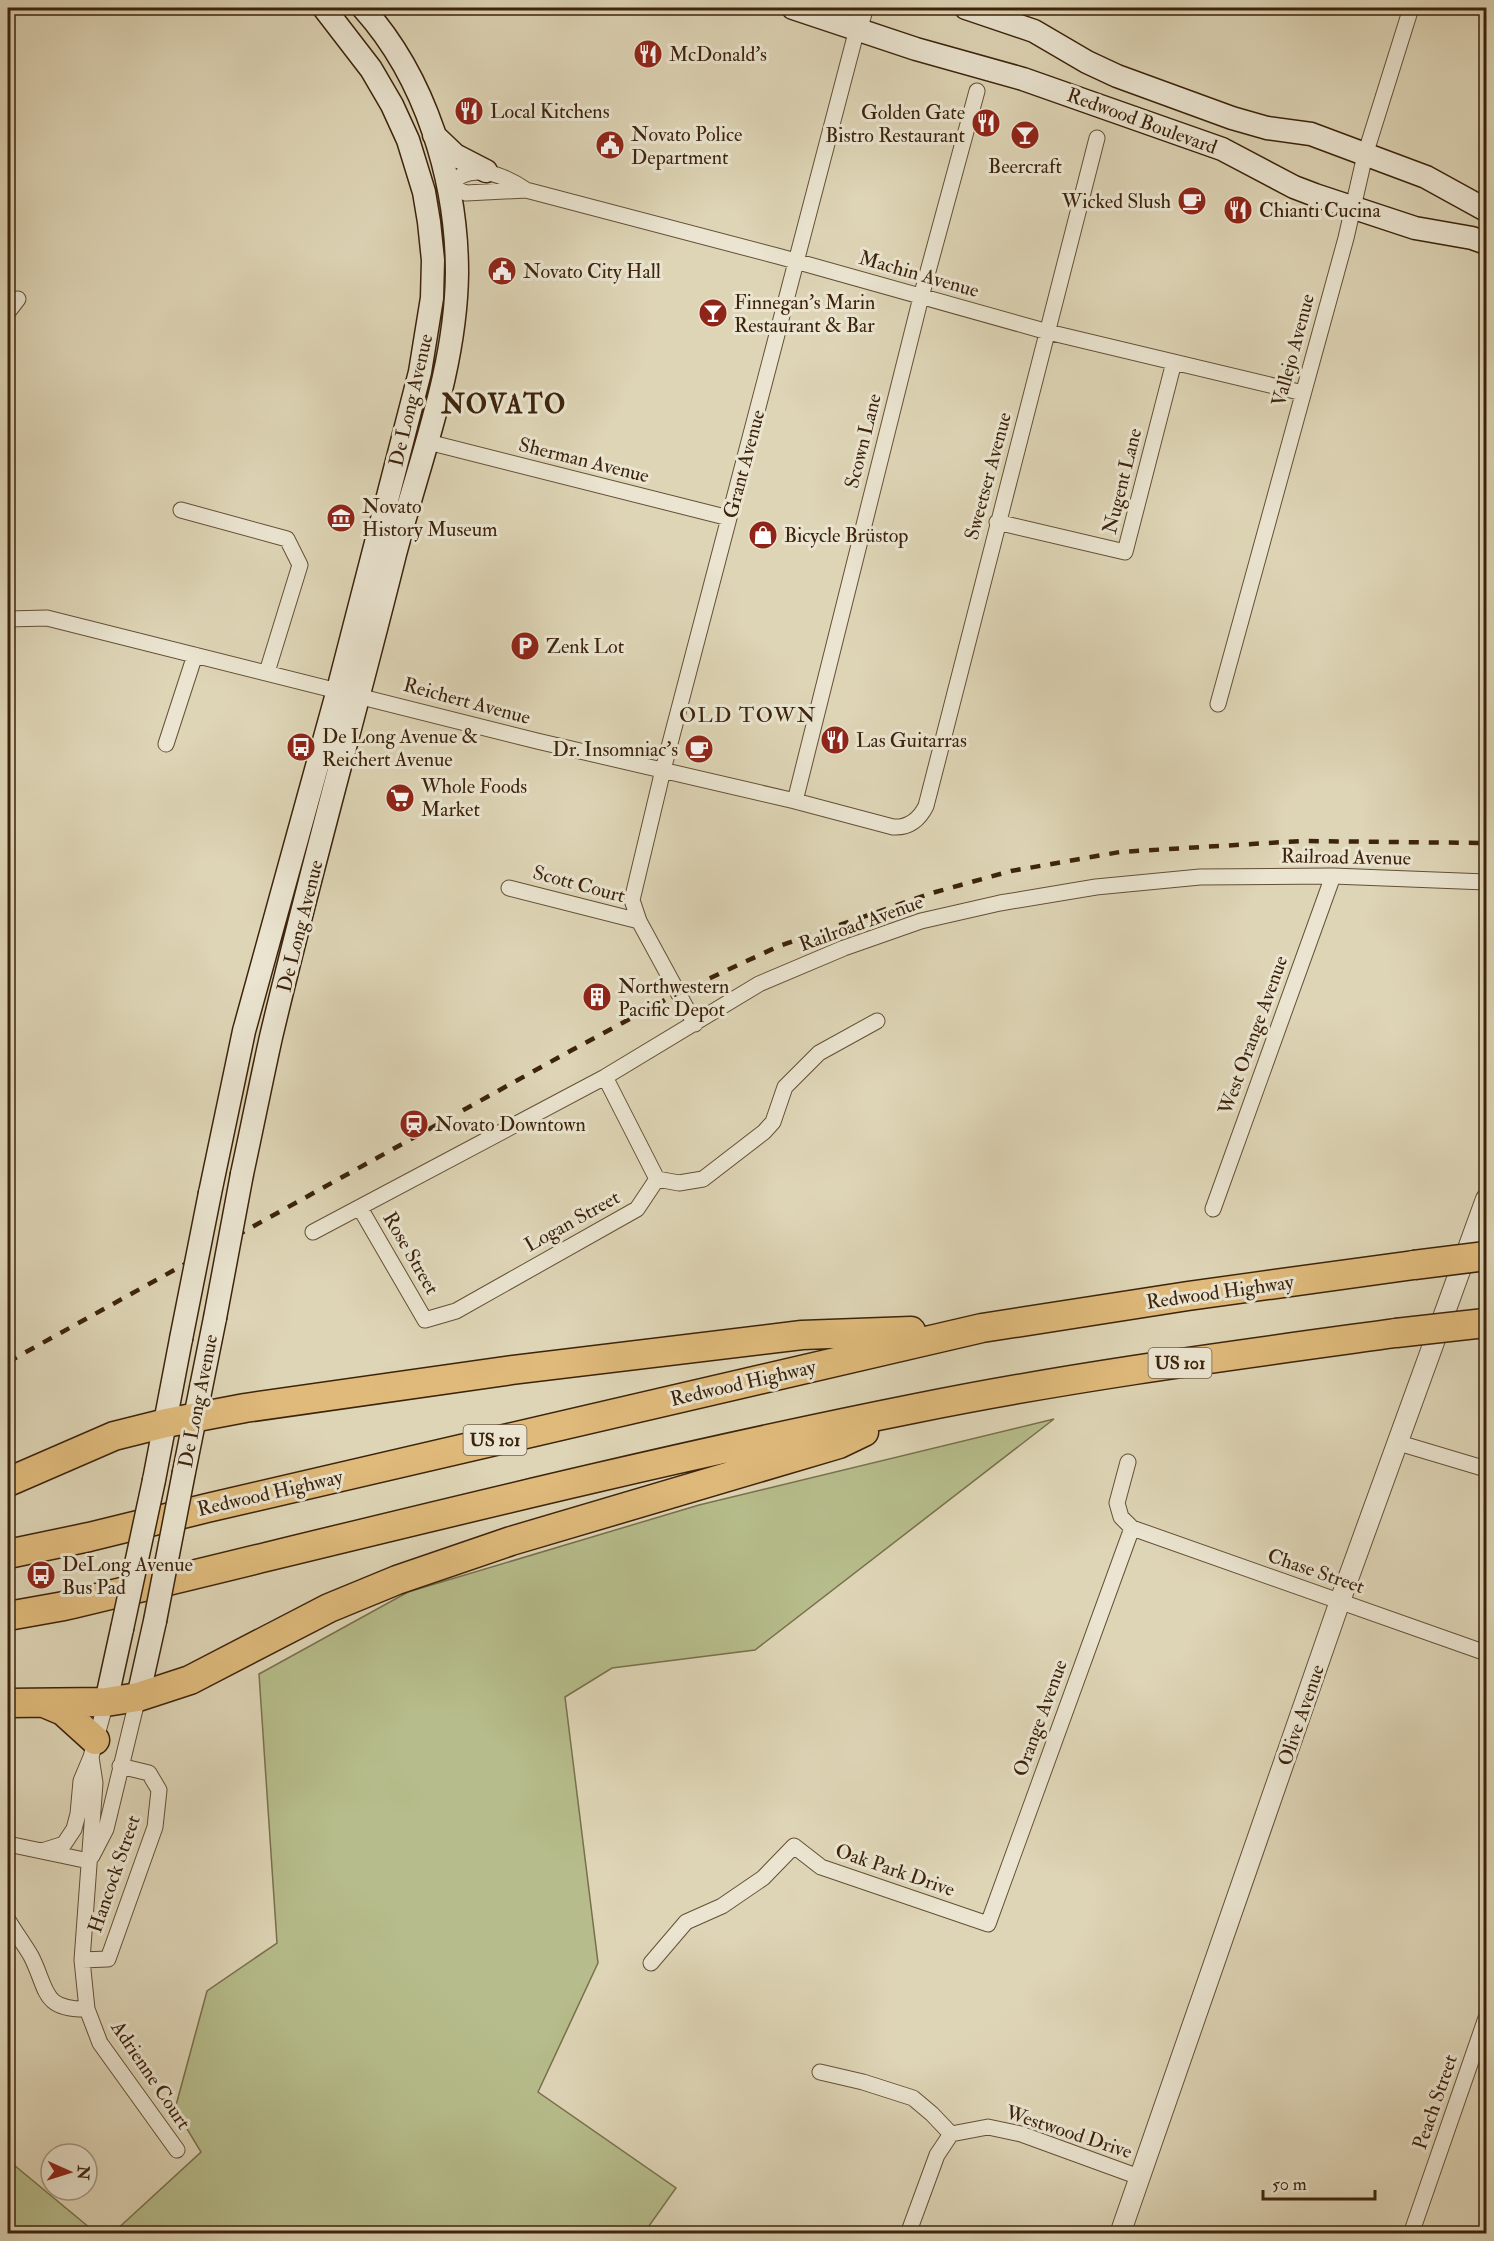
<svg xmlns="http://www.w3.org/2000/svg" width="1494" height="2241" font-family="'IM FELL Double Pica',serif">
<rect width="100%" height="100%" fill="#ded5b6"/>
<filter id="stains"><feTurbulence type="fractalNoise" baseFrequency=".00333" numOctaves="4"/><feColorMatrix values="0 0 0 0 .2 0 0 0 0 .09 0 0 0 0 .02 0 0 0 .5 -.17"/></filter>
<radialGradient id="worn" r=".72"><stop offset=".6" stop-color="#630" stop-opacity="0"/><stop offset="1" stop-color="#630" stop-opacity=".3"/></radialGradient>
<path fill="#b6bc8b" stroke="#79704b" stroke-width="1.5" d="M 1054,1419 L 755,1650 L 612,1668 L 565,1697 L 598,1963 L 538,2092 L 676,2188 L 644,2233 L 113,2233 L 201,2152 L 175,2109 L 207,1991 L 277,1943 L 259,1674 L 408,1592 L 699,1505 Z
M 8,2160 L 96,2233 L 8,2233 Z"/>
<g fill="none" stroke-linecap="round" stroke-linejoin="round">
<g stroke="#645036" stroke-width="17">
<path id="minor" d="M 526,190 C 503,174 469,161 448,186 L 466,193 L 526,190 L 781,257 L 1048,332 L 1303,393
M 8,312 L 18,299
M 428,442 L 729,518
M 181,510 L 287,539 L 300,565 L 267,672
M 997,522 L 1125,552 L 1174,362
M 8,619 L 47,618 L 537,741 L 795,801 L 893,827 C 908,828 919,820 926,806 L 1097,138
M 1218,704 L 1346,238 L 1365,155 L 1411,8
M 166,744 L 195,655
M 795,801 L 921,297 L 977,91
M 509,888 L 639,921
M 695,1024 L 639,921 L 632,900 L 663,770 L 857,29
M 605,1077 L 657,1179
M 657,1179 L 679,1183 L 703,1179 L 764,1132 L 773,1122 L 785,1087 L 819,1053 L 877,1021
M 360,1208 L 425,1320 L 456,1311 L 637,1209 L 657,1179
M 1213,1209 L 1333,876
M 313,1232 L 605,1077 L 759,984 L 844,948 L 921,921 L 1000,903 L 1096,887 L 1200,877 L 1333,876 L 1486,882
M 1399,1443 L 1486,1469
M 1128,1462 L 1117,1503 L 1121,1517 L 1132,1528 L 1486,1653
M 91,1757 L 95,1783 L 82,1960 L 87,2009 L 100,2043 L 177,2150
M 8,1844 L 89,1861
M 42,1851 L 64,1844 L 74,1829 L 78,1814 L 81,1781 L 91,1757 L 106,1702
M 92,1856 L 106,1829 L 138,1697
M 8,1920 C 15,1932 24,1944 31,1956 C 48,1989 41,2010 87,2009
M 82,1960 L 108,1959 L 155,1827 L 159,1790 L 149,1773 L 120,1766
M 651,1963 L 686,1922 L 722,1906 L 763,1878 L 794,1846 L 821,1867 L 988,1924 L 1132,1528
M 820,2072 L 863,2082 L 913,2098 L 932,2114 L 951,2134
M 908,2234 L 937,2155 L 951,2134 L 988,2127 L 1021,2134 L 1139,2177
M 1411,2234 L 1486,2018"/>
</g>
<g stroke="#645036" stroke-width="22">
<path id="tertiary" d="M 857,29 L 863,8
M 1120,2234 L 1340,1601 L 1486,1199"/>
</g>
<g stroke="#3c230b" stroke-width="25">
<path id="secondary" d="M 793,8 L 916,49 L 1023,79 L 1222,149 L 1294,187 L 1315,195 L 1415,228 L 1472,238 L 1486,243
M 966,8 L 1034,31 L 1087,62 L 1117,76 L 1232,118 L 1267,128 L 1311,134 L 1426,177 L 1486,210
M 434,135 L 455,155 L 486,171
M 242,1174 C 252,1128 261,1082 271,1037 C 309,877 354,718 394,558 C 418,464 456,371 457,273 C 457,180 426,78 363,8
M 210,1193 L 244,1031 L 338,690 L 420,372 L 432,298 L 433,260 L 429,222 L 424,192 L 408,140 L 392,105 L 371,69 L 324,8
M 184,1472 L 215,1318
M 154,1480 L 181,1339
M 138,1697 L 155,1621
M 106,1702 L 122,1629"/>
</g>
<g stroke="#3c230b" stroke-width="31">
<path id="motorway" d="M 8,1482 L 114,1436 L 166,1423 L 245,1408 L 512,1370 L 802,1335 L 911,1331
M 8,1554 L 89,1537 L 207,1508 L 982,1328 L 1188,1296 L 1414,1265
M 8,1616 L 64,1606 C 348,1538 631,1465 917,1408 C 1075,1376 1236,1355 1396,1333
M 8,1703 L 106,1702 L 138,1697 L 190,1680 L 329,1608 L 397,1580 L 511,1541 L 839,1444 L 864,1432
M 44,1703 L 63,1711 L 95,1740"/>
</g>
<use href="#minor" stroke="#eae4d0" stroke-width="15"/>
<use href="#tertiary" stroke="#eae4d0" stroke-width="20"/>
<use href="#secondary" stroke="#eae4d0" stroke-width="22"/>
<use href="#motorway" stroke="#dfba7b" stroke-width="28"/>
<path stroke="#3c230b" stroke-width="4.5" stroke-dasharray="10 10" stroke-linecap="butt" d="M 8,1362 L 572,1050 L 678,993 L 779,946 L 932,893 L 1011,871 L 1120,852 L 1301,841 L 1486,843"/>
<g stroke="#3c230b" stroke-width="25" stroke-linecap="butt">
<path id="secondary-bridge" d="M 215,1318 L 242,1174
M 181,1339 L 210,1193
M 155,1621 L 184,1472
M 122,1629 L 154,1480"/>
</g>
<g stroke="#3c230b" stroke-width="31" stroke-linecap="butt">
<path id="motorway-bridge" d="M 1414,1265 L 1486,1256
M 1396,1333 L 1485,1323"/>
</g>
<use href="#secondary-bridge" stroke="#eae4d0" stroke-width="22"/>
<use href="#motorway-bridge" stroke="#dfba7b" stroke-width="28"/>
</g>
<defs>
<g id="restaurant-disc" transform="scale(1.5)"><circle r="9.5" fill="#8f2418" stroke="#eae4d0"/><path d="M-5-6h1v4h1v-4h1v4h1v-4h1v5L-1.5 .5V6h-2V.5L-5-1ZM5-6V6H3V1.5H1.5Q1.5-4 5-6Z" fill="#fff"/></g>
<g id="bar-disc" transform="scale(1.5)"><circle r="9.5" fill="#8f2418" stroke="#eae4d0"/><path d="M-6-5H6L.8 .8V4.5H3.5V6h-7V4.5H-.8V.8Z" fill="#fff"/></g>
<g id="civic-disc" transform="scale(1.5)"><circle r="9.5" fill="#8f2418" stroke="#eae4d0"/><path d="M-.6-6.5H3V-4.5H.6V-3L4-1V1h2V6H-6V1h2V-1L-.6-3ZM-1.2 2.5V6h2.4V2.5Z" fill="#fff"/></g>
<g id="cafe-disc" transform="scale(1.5)"><circle r="9.5" fill="#8f2418" stroke="#eae4d0"/><path d="M-5.5-4.5H6V0H3Q3 3.5 0 3.5H-2.5Q-5.5 3.5-5.5 0ZM3-3.2v2h1.7v-2ZM-6 4.5H4V6H-6Z" fill="#fff"/></g>
<g id="museum-disc" transform="scale(1.5)"><circle r="9.5" fill="#8f2418" stroke="#eae4d0"/><path d="M0-6L6-3V-2H-6V-3ZM-5-1h2V3h-2ZM-1-1h2V3h-2ZM3-1h2V3H3ZM-6 4H6V6H-6Z" fill="#fff"/></g>
<g id="shop-disc" transform="scale(1.5)"><circle r="9.5" fill="#8f2418" stroke="#eae4d0"/><path d="M-5-2.5h2.3a2.7 3.5 0 0 1 5.4 0H5L5.5 6h-11ZM-1.5-2.5h3a1.5 2.3 0 0 0-3 0Z" fill="#fff"/></g>
<g id="parking-disc" transform="scale(1.5)"><circle r="9.5" fill="#8f2418" stroke="#eae4d0"/><path d="M-3.5-5.5H1a3.5 3.5 0 0 1 0 7H-1V5.5H-3.5ZM-1-3.4V-.6H.8a1.4 1.4 0 0 0 0-2.8Z" fill="#fff"/></g>
<g id="bus-disc" transform="scale(1.5)"><circle r="9.5" fill="#8f2418" stroke="#eae4d0"/><path d="M-5-6H5V4H4V6H2V4H-2V6H-4V4H-5ZM-3.5-4V0h7V-4ZM-3.5 1.2v1.5H-2V1.2ZM2 1.2v1.5H3.5V1.2Z" fill="#fff"/></g>
<g id="supermarket-disc" transform="scale(1.5)"><circle r="9.5" fill="#8f2418" stroke="#eae4d0"/><path d="M-6-5.5h2.5l.6 2H6L4.5 2H-2.5L-4.4-4H-6ZM-1.5 3.2a1.3 1.3 0 1 0 .1 0ZM3 3.2a1.3 1.3 0 1 0 .1 0Z" fill="#fff"/></g>
<g id="building-disc" transform="scale(1.5)"><circle r="9.5" fill="#8f2418" stroke="#eae4d0"/><path d="M-4-6H4V6H1V3H-1V6H-4ZM-2.5-4.3h1.7v1.8h-1.7ZM.8-4.3h1.7v1.8H.8ZM-2.5-1h1.7V.8h-1.7ZM.8-1h1.7V.8H.8Z" fill="#fff"/></g>
<g id="station-disc" transform="scale(1.5)"><circle r="9.5" fill="#8f2418" stroke="#eae4d0"/><path d="M-3-6H3Q5-6 5-4V2Q5 4 3 4L4.5 6H3L1.5 4h-3L-3 6H-4.5L-3 4Q-5 4-5 2V-4Q-5-6-3-6ZM-3.5-4v3h7v-3ZM-3.5 1v1.5H-2V1ZM2 1v1.5H3.5V1Z" fill="#fff"/></g>
</defs>
<g fill-rule="evenodd">
<use href="#restaurant-disc" x="648" y="54"/>
<use href="#restaurant-disc" x="469" y="111"/>
<use href="#restaurant-disc" x="986" y="123"/>
<use href="#bar-disc" x="1025" y="135"/>
<use href="#civic-disc" x="610" y="145"/>
<use href="#cafe-disc" x="1192" y="201"/>
<use href="#restaurant-disc" x="1238" y="210"/>
<use href="#civic-disc" x="502" y="271"/>
<use href="#bar-disc" x="713" y="313"/>
<use href="#museum-disc" x="341" y="518"/>
<use href="#shop-disc" x="763" y="535"/>
<use href="#parking-disc" x="525" y="646"/>
<use href="#restaurant-disc" x="835" y="740"/>
<use href="#bus-disc" x="301" y="747"/>
<use href="#cafe-disc" x="699" y="749"/>
<use href="#supermarket-disc" x="400" y="798"/>
<use href="#building-disc" x="597" y="997"/>
<use href="#station-disc" x="414" y="1124"/>
<use href="#bus-disc" x="41" y="1575"/>
</g>
<g text-anchor="middle" dominant-baseline="central" stroke-width="6" stroke-linejoin="round" paint-order="stroke">
<g fill="#eae4d0" stroke="#705d46" stroke-width="1.5">
<rect x="1148.5" y="1348" width="63" height="30" rx="4.5"/>
<rect x="463.5" y="1425" width="63" height="30" rx="4.5"/>
</g>
<g font-size="18" font-weight="bold" fill="#3c230b">
<text x="1180" y="1363">US 101</text>
<text x="495" y="1440">US 101</text>
</g>
<g font-size="20" fill="#3c230b" stroke="#eae4d0" text-anchor="start">
<text x="669" y="54">McDonald's</text>
<text x="490" y="111">Local Kitchens</text>
<text x="965" y="112" text-anchor="end">Golden Gate<tspan x="965" dy="23">Bistro Restaurant</tspan></text>
<text x="631" y="134">Novato Police<tspan x="631" dy="23">Department</tspan></text>
<text x="1025" y="166" text-anchor="middle">Beercraft</text>
<text x="1171" y="201" text-anchor="end">Wicked Slush</text>
<text x="1259" y="210">Chianti Cucina</text>
<text x="523" y="271">Novato City Hall</text>
<text x="734" y="302">Finnegan's Marin<tspan x="734" dy="23">Restaurant &amp; Bar</tspan></text>
<text x="362" y="506">Novato<tspan x="362" dy="23">History Museum</tspan></text>
<text x="784" y="535">Bicycle Brüstop</text>
<text x="546" y="646">Zenk Lot</text>
<text x="322" y="736">De Long Avenue &amp;<tspan x="322" dy="23">Reichert Avenue</tspan></text>
<text x="856" y="740">Las Guitarras</text>
<text x="678" y="749" text-anchor="end">Dr. Insomniac's</text>
<text x="421" y="786">Whole Foods<tspan x="421" dy="23">Market</tspan></text>
<text x="618" y="986">Northwestern<tspan x="618" dy="23">Pacific Depot</tspan></text>
<text x="435" y="1124">Novato Downtown</text>
<text x="62" y="1564">DeLong Avenue<tspan x="62" dy="23">Bus Pad</tspan></text>
</g>
<g font-size="20" fill="#3c230b" stroke="#eae4d0">
<text transform="translate(1142 121) rotate(20)">Redwood Boulevard</text>
<text transform="translate(919 274) rotate(16)">Machin Avenue</text>
<text transform="translate(1293 350) rotate(-75)">Vallejo Avenue</text>
<text transform="translate(411 400) rotate(-77)">De Long Avenue</text>
<text transform="translate(863 441) rotate(-76)">Scown Lane</text>
<text transform="translate(584 460) rotate(14)">Sherman Avenue</text>
<text transform="translate(744 464) rotate(-75)">Grant Avenue</text>
<text transform="translate(988 476) rotate(-75)">Sweetser Avenue</text>
<text transform="translate(1122 481) rotate(-76)">Nugent Lane</text>
<text transform="translate(467 701) rotate(15)">Reichert Avenue</text>
<text transform="translate(1346 857) rotate(1)">Railroad Avenue</text>
<text transform="translate(579 884) rotate(15)">Scott Court</text>
<text transform="translate(861 923) rotate(-20)">Railroad Avenue</text>
<text transform="translate(300 926) rotate(-76)">De Long Avenue</text>
<text transform="translate(1253 1035) rotate(-70)">West Orange Avenue</text>
<text transform="translate(572 1221) rotate(-29)">Logan Street</text>
<text transform="translate(411 1253) rotate(60)">Rose Street</text>
<text transform="translate(1220 1292) rotate(-8)">Redwood Highway</text>
<text transform="translate(743 1383) rotate(-13)">Redwood Highway</text>
<text transform="translate(198 1401) rotate(-79)">De Long Avenue</text>
<text transform="translate(270 1493) rotate(-13)">Redwood Highway</text>
<text transform="translate(1316 1571) rotate(19)">Chase Street</text>
<text transform="translate(1301 1715) rotate(-71)">Olive Avenue</text>
<text transform="translate(1040 1718) rotate(-70)">Orange Avenue</text>
<text transform="translate(895 1870) rotate(19)">Oak Park Drive</text>
<text transform="translate(114 1874) rotate(-71)">Hancock Street</text>
<text transform="translate(151 2075) rotate(56)">Adrienne Court</text>
<text transform="translate(1435 2102) rotate(-71)">Peach Street</text>
<text transform="translate(1069 2132) rotate(18)">Westwood Drive</text>
</g>
<g font-size="21" letter-spacing="1.5" fill="#3c230b" stroke="#eae4d0">
<text x="748" y="715">OLD TOWN</text>
</g>
<g font-size="26" font-weight="bold" letter-spacing="1.5" fill="#3c230b" stroke="#eae4d0">
<text x="504" y="405">NOVATO</text>
</g>
</g>
<rect width="1494" height="2241" fill="none" stroke="#ded5b6" stroke-width="30"/>
<rect x="9" y="9" width="1476" height="2223" fill="none" stroke="#3c230b" stroke-width="3"/>
<rect x="15" y="15" width="1464" height="2211" fill="none" stroke="#3c230b" stroke-width="1.5"/>
<g transform="translate(69 2172) rotate(93)"><circle r="28" fill="#eae4d0" stroke="#a49781" stroke-width="1.5"/>
<path d="M0-4.5L10 22L0 15L-10 22Z" fill="#8f2418"/>
<text y="-9" font-size="16" font-weight="bold" text-anchor="middle" fill="#3c230b">N</text>
</g>
<path d="M1263 2190v9h112v-9" fill="none" stroke="#3c230b" stroke-width="3"/>
<text x="1272" y="2190" font-size="18" fill="#3c230b" stroke="#eae4d0" stroke-width="4.5" paint-order="stroke">50 m</text>
<rect width="100%" height="100%" filter="url(#stains)"/>
<rect width="100%" height="100%" fill="url(#worn)"/>
</svg>
